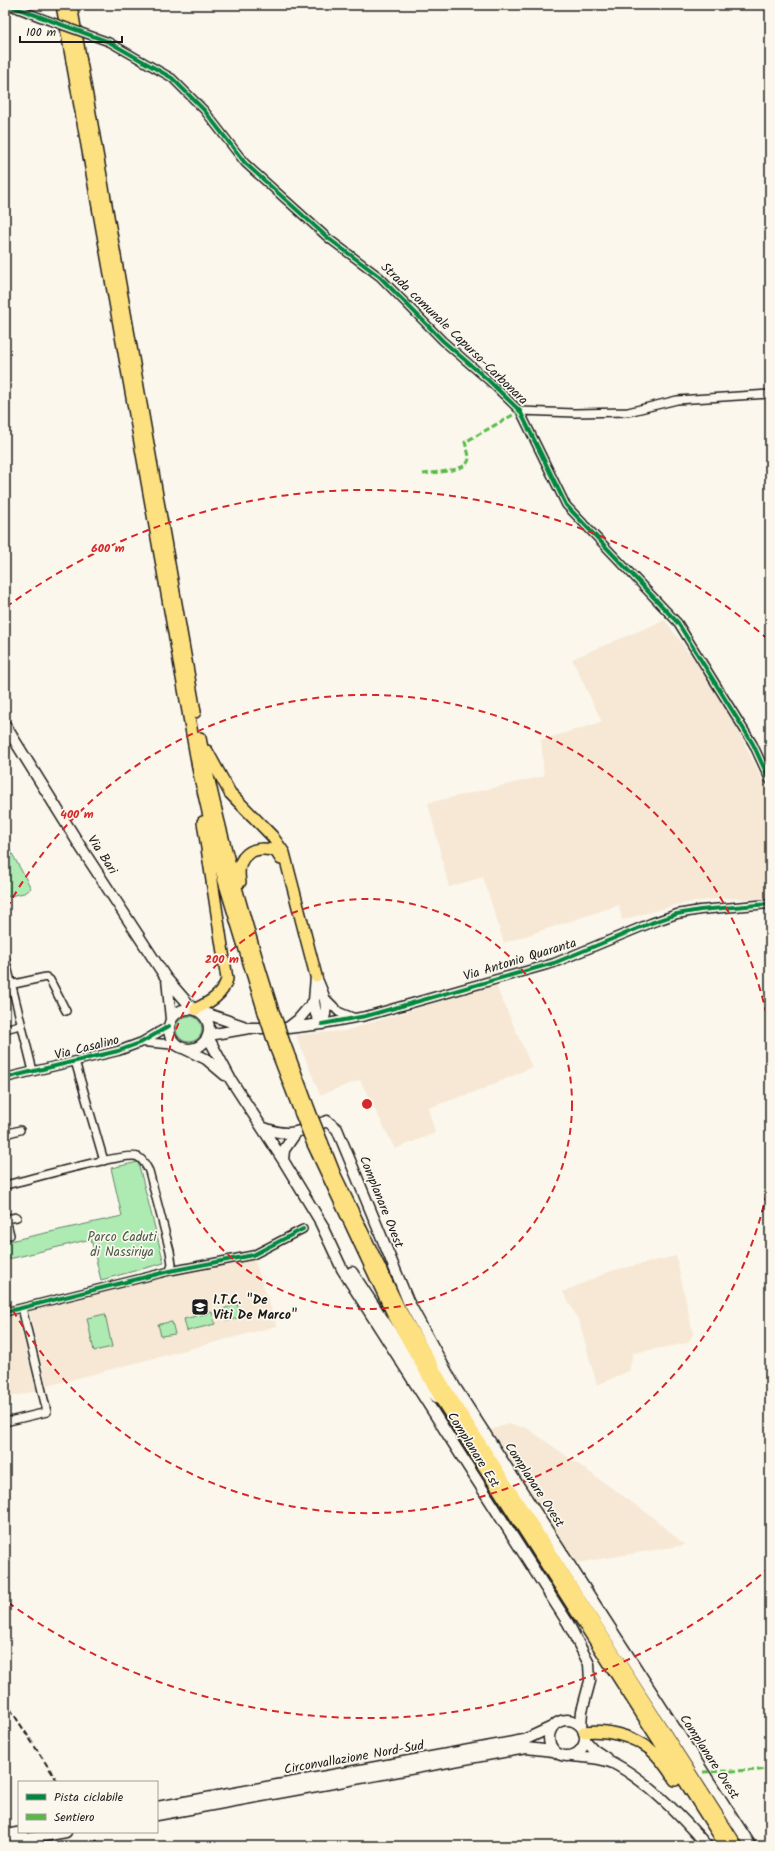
<svg xmlns="http://www.w3.org/2000/svg" width="775" height="1851" font-family="Kalam,sans-serif">
<rect width="100%" height="100%" fill="#fbf7ec"/>
<filter id="ink" filterUnits="userSpaceOnUse"><feTurbulence type="fractalNoise" baseFrequency=".025" numOctaves="2"/><feDisplacementMap in="SourceGraphic" scale="8" xChannelSelector="R" yChannelSelector="G"/><feConvolveMatrix kernelMatrix="1 2 1 2 8 2 1 2 1" color-interpolation-filters="sRGB"/></filter>
<g filter="url(#ink)">
<path fill="#f6e8d4" d="M 665,620 L 723,700 L 770,795 L 770,899 L 722,898 L 680,904 L 622,920 L 619,905 L 504,943 L 483,877 L 449,887 L 428,803 L 544,776 L 541,740 L 602,722 L 572,659 Z
M 495,984 L 532,1067 L 483,1089 L 428,1108 L 435,1133 L 395,1149 L 360,1080 L 320,1095 L 296,1035 L 344,1031 Z
M 253,1255 L 277,1326 L 47,1386 L 29,1311 Z
M 676,1256 L 693,1334 L 688,1343 L 633,1353 L 629,1371 L 597,1385 L 579,1321 L 563,1292 L 611,1271 Z
M 18,1314 L 36,1391 L 5,1398 L 5,1317 Z
M 507,1424 L 527,1428 L 651,1516 L 685,1545 L 576,1563 L 491,1430 Z"/>
<path fill="#adebb3" stroke="#648468" d="M 9,848 L 31,888 L 24,893 L 6,897 L 5,849 Z
M176 1029a13 13 0 1 1 26 0a13 13 0 1 1-26 0Z
M 138,1162 L 164,1263 L 101,1280 L 91,1239 L 5,1260 L 5,1242 L 122,1216 L 111,1168 Z
M 237,1304 L 241,1317 L 227,1321 L 223,1309 Z
M 212,1312 L 215,1324 L 187,1331 L 184,1319 Z
M 105,1314 L 112,1347 L 94,1351 L 87,1318 Z
M 172,1322 L 175,1334 L 161,1336 L 158,1324 Z"/>
<g fill="none" stroke-linecap="round" stroke-linejoin="round">
<g stroke="#1c1c1c" stroke-width="10">
<path id="minor" d="M 8,5 L 47,20
M 109,42 L 172,78 L 204,110 L 245,163 L 328,238 L 380,277 L 443,341 L 488,380 L 520,411 L 566,505 L 678,623 L 753,744 L 770,781
M 520,411 L 575,413 L 628,412 L 677,400 L 770,394
M 5,958 L 33,1071
M 5,986 L 46,977 L 50,980 L 66,1011
M 5,1029 L 20,1025
M 75,1061 L 104,1161
M 5,1134 L 20,1130
M 5,1185 C 24,1181 127,1151 138,1157 C 144,1160 146,1166 149,1171 L 170,1251 L 172,1264 L 170,1271
M 5,1215 L 10,1235
M 6,1219 L 17,1217
M 5,1312 L 170,1271 L 253,1255 L 303,1229
M 5,1422 L 47,1412 L 22,1308"/>
</g>
<g stroke="#1c1c1c" stroke-width="11">
<path id="tertiary" d="M 326,999 L 339,1012 L 354,1018
M 322,1024 L 366,1016 L 554,963 L 651,923 L 677,914 L 700,910 L 770,904
M 143,1042 L 178,1045
M 5,1078 L 118,1051 L 142,1042 L 169,1026"/>
</g>
<g stroke="#1c1c1c" stroke-width="13">
<path id="secondary" d="M 5,725 L 82,849 L 166,978 L 192,1008
M 316,977 C 324,996 330,1005 322,1024
M 167,979 L 171,1019
M 314,1001 L 316,1014 L 322,1024
M169 1029a20 20 0 1 1 40 0a20 20 0 1 1-40 0Z
M 202,1012 L 243,1026
M 289,1027 L 298,1020 L 314,1001 L 316,976
M 209,1035 L 249,1028 L 288,1028 L 322,1024
M 208,1037 L 231,1080 L 283,1160 L 323,1226
M 185,1049 L 206,1059 L 225,1075
M 262,1127 C 289,1139 301,1131 327,1121 L 337,1129 L 408,1301 L 455,1387 L 751,1846
M 283,1160 L 284,1150 L 295,1134
M 320,1222 L 342,1269 L 568,1623 L 589,1664 L 590,1681 L 582,1711 L 581,1726
M 352,1272 L 422,1379 L 436,1397
M549 1738a18 18 0 1 1 36 0a18 18 0 1 1-36 0Z
M 585,1740 L 594,1750 L 606,1758
M 571,1756 C 585,1757 600,1757 613,1763 C 648,1781 682,1817 707,1846
M 157,1807 L 524,1740 L 552,1727
M 157,1815 L 526,1748 L 553,1751
M 5,1835 L 23,1832
M 5,1843 L 66,1832"/>
</g>
<g stroke="#1c1c1c" stroke-width="14">
<path id="trunk" d="M 62,5 L 199,773 L 224,881 L 264,1012
M 71,5 L 195,712
M 200,738 C 218,829 244,920 272,1008
M 207,751 L 230,793 L 272,836 L 284,853 L 316,976
M 240,882 C 235,856 252,844 276,851 L 281,859
M 196,1009 C 210,1002 223,995 227,979 L 203,822
M 285,1045 L 310,1112
M 276,1049 L 301,1114
M 322,1142 L 335,1175 L 399,1308 L 448,1393 L 737,1846
M 313,1144 L 393,1314 L 442,1401 L 726,1846
M 584,1732 C 605,1729 633,1736 650,1749 C 660,1757 668,1769 675,1780"/>
</g>
<use href="#minor" stroke="#fbf7ec" stroke-width="7"/>
<use href="#tertiary" stroke="#fbf7ec" stroke-width="8"/>
<use href="#secondary" stroke="#fbf7ec" stroke-width="10"/>
<use href="#trunk" stroke="#fde080" stroke-width="11"/>
<path stroke="#1c1c1c" stroke-width="2" stroke-dasharray="6 3" stroke-linecap="butt" d="M 5,1701 L 58,1782
M 96,1840 L 100,1846"/>
<g stroke="#1c1c1c" stroke-width="10" stroke-linecap="butt">
<path id="minor-bridge" d="M 47,20 L 109,42"/>
</g>
<g stroke="#1c1c1c" stroke-width="14" stroke-linecap="butt">
<path id="trunk-bridge" d="M 272,1008 L 285,1045
M 264,1012 L 276,1049
M 310,1112 L 322,1142
M 301,1114 L 313,1144"/>
</g>
<use href="#minor-bridge" stroke="#fbf7ec" stroke-width="7"/>
<use href="#trunk-bridge" stroke="#fde080" stroke-width="11"/>
<path stroke="#58b947" stroke-width="3" stroke-dasharray="6 3" stroke-linecap="butt" d="M 423,474 C 433,472 469,472 469,458 C 469,453 466,447 465,442 L 520,411
M 703,1772 L 760,1770 L 770,1767"/>
<g stroke="#fbf7ec" stroke-width="6">
<path id="cycleway" d="M 8,5 L 109,42 L 172,78 L 204,110 L 245,163 L 328,238 L 380,277 L 443,341 L 488,380 L 520,411 L 566,505 L 678,623 L 753,744 L 770,781
M 322,1024 L 366,1016 L 554,963 L 651,923 L 677,914 L 700,910 L 770,904
M 5,1078 L 118,1051 L 142,1042 L 169,1026
M 5,1312 L 170,1271 L 253,1255 L 303,1229"/>
</g>
<use href="#cycleway" stroke="#00873e" stroke-width="4"/>
</g>
</g>
<g fill="none" stroke="#d62828" stroke-width="2" stroke-dasharray="7 5">
<circle cx="367" cy="1104" r="205"/>
<path d="M769 1182A410 410 0 0 1 7 1300M7 908A410 410 0 0 1 769 1026"/>
<path d="M770 1567A614 614 0 0 1 6 1601M6 607A614 614 0 0 1 770 641"/>
</g>
<defs>
<g id="university-square" transform="scale(0.9)"><rect x="-9" y="-9" width="18" height="18" rx="4" fill="#1c1c1c" stroke="#fbf7ec"/><path d="M0-5L7-2L0 1L-7-2ZM-4 1L0 2.5L4 1V4Q0 6-4 4Z" fill="#fff"/></g>
</defs>
<g fill-rule="evenodd">
<use href="#university-square" x="200" y="1307"/>
</g>
<g text-anchor="middle" dominant-baseline="central" stroke-width="3.5" stroke-linejoin="round" paint-order="stroke">
<g font-size="13" fill="#1c1c1c" stroke="#fbf7ec">
<text transform="translate(454 334) rotate(44)">Strada comunale Capurso-Carbonara</text>
<text transform="translate(102 855) rotate(57)">Via Bari</text>
<text transform="translate(520 960) rotate(-17)">Via Antonio Quaranta</text>
<text transform="translate(87 1048) rotate(-14)">Via Casalino</text>
<text transform="translate(381 1202) rotate(68)">Complanare Ovest</text>
<text transform="translate(473 1450) rotate(58)">Complanare Est</text>
<text transform="translate(534 1485) rotate(57)">Complanare Ovest</text>
<text transform="translate(709 1757) rotate(57)">Complanare Ovest</text>
<text transform="translate(354 1758) rotate(-10)">Circonvallazione Nord-Sud</text>
</g>
<g font-size="13" fill="#485a49" stroke="#fbf7ec">
<text x="122" y="1237">Parco Caduti<tspan x="122" dy="15">di Nassiriya</tspan></text>
</g>
<g font-size="13" font-weight="bold" fill="#1c1c1c" stroke="#fbf7ec" text-anchor="start">
<text x="213" y="1300">I.T.C. "De<tspan x="213" dy="15">Viti De Marco"</tspan></text>
</g>
</g>
<circle cx="367" cy="1104" r="6" fill="#d62828" stroke="#fbf7ec" stroke-width="2"/>
<g font-size="12" text-anchor="middle" font-weight="bold" fill="#d62828" stroke="#fbf7ec" stroke-width="3.5" stroke-linejoin="round" paint-order="stroke">
<text x="108" y="552">600 m</text>
<text x="77" y="818">400 m</text>
<text x="222" y="963">200 m</text>
</g>
<rect width="775" height="1851" fill="none" stroke="#fbf7ec" stroke-width="20"/>
<rect x="10" y="10" width="755" height="1831" fill="none" stroke="#1c1c1c" stroke-width="1.5" filter="url(#ink)"/>
<rect x="18" y="1781" width="140" height="52" fill="#fbf7ec" stroke="#a29f99"/>
<rect x="26" y="1794" width="20" height="6" fill="#00873e" stroke="#a29f99"/>
<text x="54" y="1801" font-size="12" fill="#1c1c1c">Pista ciclabile</text>
<rect x="26" y="1814" width="20" height="6" fill="#58b947" stroke="#a29f99"/>
<text x="54" y="1821" font-size="12" fill="#1c1c1c">Sentiero</text>
<path d="M20 36v6h102v-6" fill="none" stroke="#1c1c1c" stroke-width="2"/>
<text x="26" y="36" font-size="12" fill="#1c1c1c" stroke="#fbf7ec" stroke-width="3" paint-order="stroke">100 m</text>
</svg>
